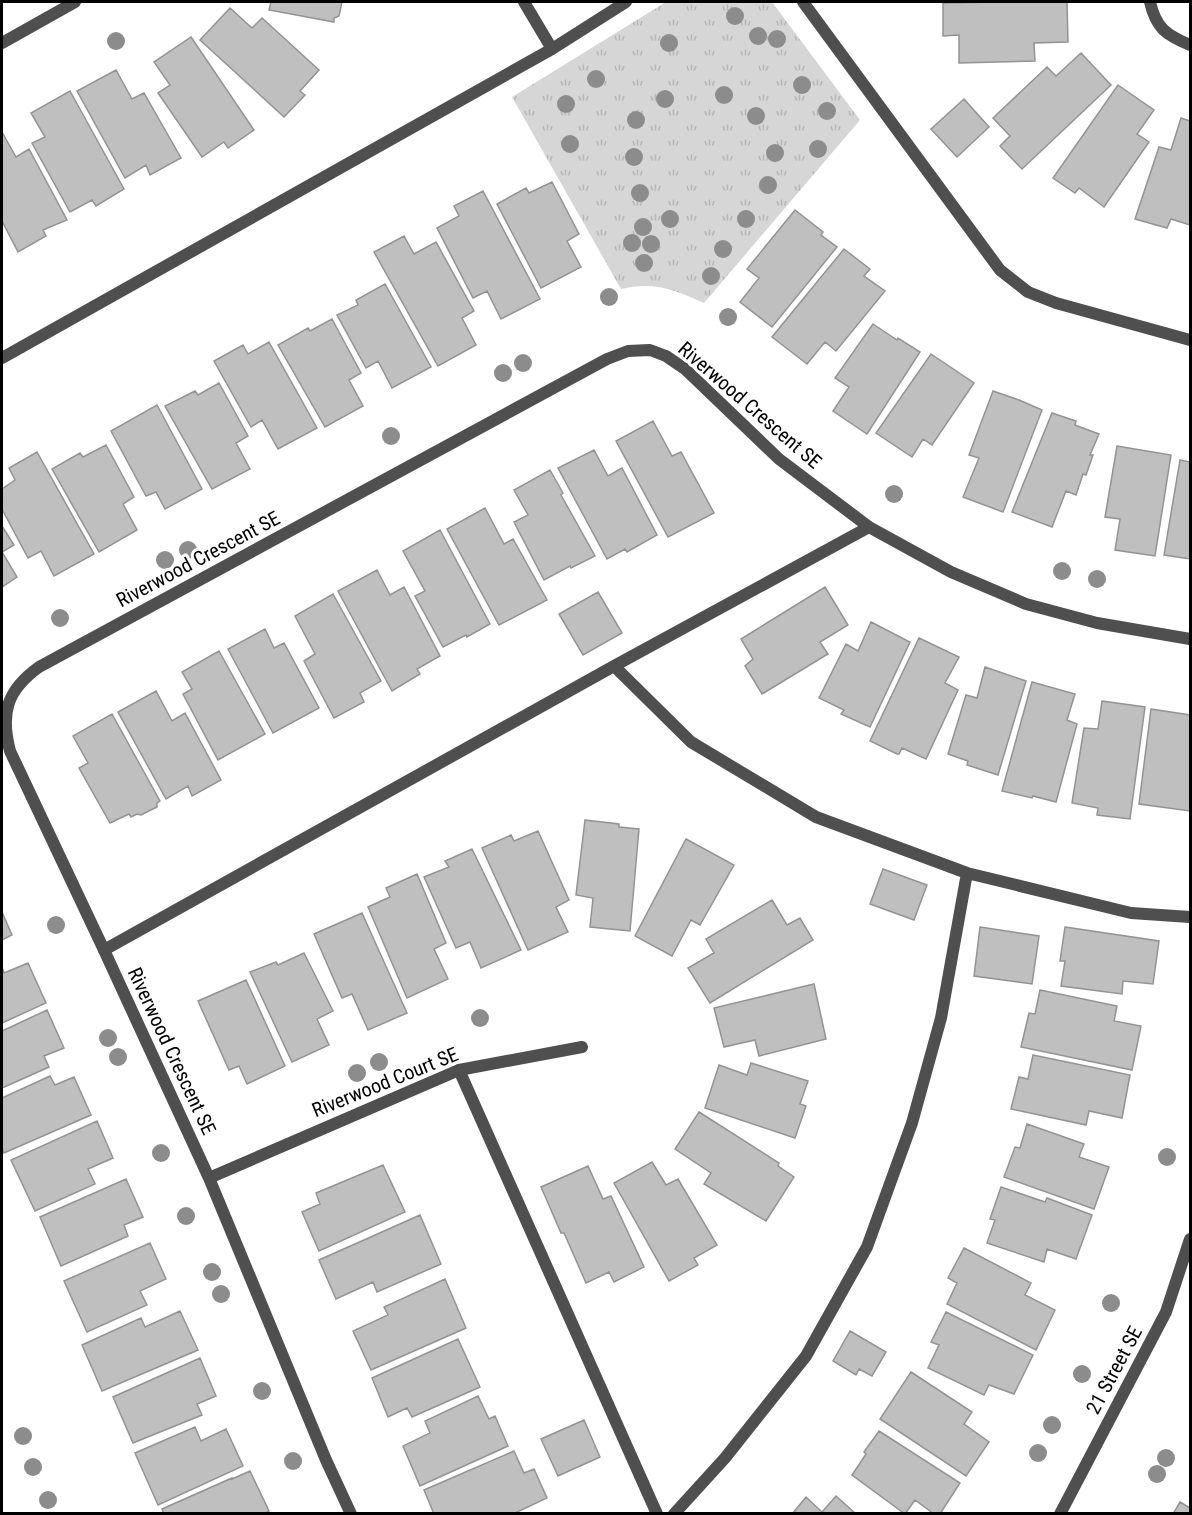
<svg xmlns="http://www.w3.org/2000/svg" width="1192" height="1515" font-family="'Roboto Condensed',sans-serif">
<defs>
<pattern id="grass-tufts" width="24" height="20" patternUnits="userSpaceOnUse" patternTransform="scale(1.5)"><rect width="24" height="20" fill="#d6d6d6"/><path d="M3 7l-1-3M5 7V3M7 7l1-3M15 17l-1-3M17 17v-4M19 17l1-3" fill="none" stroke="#b6b6b6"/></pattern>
</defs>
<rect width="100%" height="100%" fill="#fff"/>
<path fill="url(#grass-tufts)" d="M 666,2 L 772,2 L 860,120 L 704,303 C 675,290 654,281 621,289 L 512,97 Z"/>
<path fill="#bfbfbf" stroke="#939393" stroke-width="1.5" d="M 271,2 L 342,2 L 339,16 L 334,18 L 334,22 L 269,10 Z
M 997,2 L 1067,2 L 1068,42 L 1034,43 L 1035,61 L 959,63 L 959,35 L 943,36 L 943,3 Z
M 230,8 L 252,28 L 262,18 L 319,70 L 300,91 L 305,95 L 284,117 L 200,40 Z
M 191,37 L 254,130 L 228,148 L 224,142 L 202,157 L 158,93 L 170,85 L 154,62 Z
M 1081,53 L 1111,85 L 1022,169 L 1000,146 L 1010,136 L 993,118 L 1047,67 L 1056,76 Z
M 116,70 L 132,99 L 144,93 L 181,158 L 150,175 L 146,165 L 125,178 L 77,91 Z
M 1118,85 L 1154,110 L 1137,134 L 1149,142 L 1104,207 L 1079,188 L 1075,193 L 1053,178 Z
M 70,91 L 124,189 L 96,206 L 92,200 L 70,212 L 32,143 L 45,137 L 31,113 Z
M 964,99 L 989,127 L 957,157 L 931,129 Z
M 1181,118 L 1190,121 L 1190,225 L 1171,219 L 1167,228 L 1135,219 L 1159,147 L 1171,150 Z
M 2,132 L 16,157 L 29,149 L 67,220 L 43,230 L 46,236 L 18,252 L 2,221 Z
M 552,182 L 579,234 L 567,241 L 581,267 L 541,288 L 497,204 L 526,188 L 529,193 Z
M 483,191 L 540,299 L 501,319 L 487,291 L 473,298 L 437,228 L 459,216 L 454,206 Z
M 795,210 L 823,232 L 821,235 L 837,247 L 772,327 L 740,302 L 759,278 L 747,269 Z
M 404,236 L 414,254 L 436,242 L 474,311 L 462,318 L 476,345 L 438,366 L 374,252 Z
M 844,249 L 870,269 L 864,276 L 885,291 L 836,351 L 825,342 L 807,364 L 772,337 Z
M 385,284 L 431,367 L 392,388 L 378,361 L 366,368 L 337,315 L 358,305 L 356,300 Z
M 332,319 L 361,373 L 349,380 L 363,406 L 325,427 L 278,345 L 308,328 L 310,331 Z
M 873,324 L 897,340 L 898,338 L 920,352 L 867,434 L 833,411 L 849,387 L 835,378 Z
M 269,342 L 317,428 L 278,449 L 262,420 L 251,427 L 214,361 L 243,345 L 248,354 Z
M 931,354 L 974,383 L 932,445 L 923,439 L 912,457 L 876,433 Z
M 219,383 L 248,436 L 236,443 L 250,469 L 212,489 L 165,406 L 195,391 L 198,395 Z
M 993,391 L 1019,400 L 1042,410 L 1003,512 L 963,497 L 979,458 L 969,455 Z
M 157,405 L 202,489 L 165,509 L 156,492 L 146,496 L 111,431 Z
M 1052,413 L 1076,421 L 1075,425 L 1099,434 L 1090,455 L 1093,455 L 1086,475 L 1083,474 L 1076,495 L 1066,491 L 1052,527 L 1012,512 Z
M 653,421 L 672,456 L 681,452 L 714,513 L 668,537 L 616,441 Z
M 106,445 L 134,497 L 123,504 L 137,530 L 99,552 L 52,469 L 80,453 L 83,457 Z
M 1117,446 L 1171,455 L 1155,556 L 1115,550 L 1120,519 L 1105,517 Z
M 594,450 L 608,476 L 622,468 L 657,535 L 627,552 L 625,549 L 607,559 L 558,468 Z
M 37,452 L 94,554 L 54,576 L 41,551 L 28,558 L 2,509 L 2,489 L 15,480 L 9,468 Z
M 1180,460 L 1190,462 L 1190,559 L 1164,555 Z
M 550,470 L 563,493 L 561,495 L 595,556 L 571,568 L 570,566 L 544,580 L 514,522 L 528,515 L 514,490 Z
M 485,508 L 504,544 L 513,539 L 547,600 L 499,625 L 447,529 Z
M 2,526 L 14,545 L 2,552 L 17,577 L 2,587 Z
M 440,530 L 490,624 L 467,637 L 466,635 L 443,647 L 415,596 L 425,591 L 403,551 Z
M 377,570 L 390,595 L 404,587 L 440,656 L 417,669 L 420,674 L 392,691 L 338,591 Z
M 825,587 L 848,625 L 820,642 L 828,654 L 762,694 L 745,666 L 753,659 L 741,639 Z
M 598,592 L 622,633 L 583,655 L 559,614 Z
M 333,594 L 381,681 L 360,693 L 364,702 L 334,718 L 304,661 L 315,654 L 295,616 Z
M 871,622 L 910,642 L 870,727 L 841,714 L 844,710 L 819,698 L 846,644 L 858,651 Z
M 265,629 L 274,648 L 284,643 L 319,708 L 273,733 L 228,649 Z
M 919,638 L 959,657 L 945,683 L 958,690 L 926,759 L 902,748 L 899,754 L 897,754 L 870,741 Z
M 219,651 L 265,734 L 218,760 L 183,694 L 192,689 L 182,672 Z
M 985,667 L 1026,681 L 998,775 L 967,765 L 968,761 L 948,754 L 966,695 L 977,698 Z
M 1032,682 L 1075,694 L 1067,720 L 1077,724 L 1056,802 L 1033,796 L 1032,798 L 1002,791 Z
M 156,691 L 172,721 L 185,713 L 221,780 L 192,796 L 188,786 L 166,799 L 118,712 Z
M 1102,701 L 1145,707 L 1130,819 L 1097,815 L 1098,808 L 1072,803 L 1084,728 L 1098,729 Z
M 1151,709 L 1190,715 L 1190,811 L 1139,804 Z
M 112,714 L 160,801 L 157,803 L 157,807 L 141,815 L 137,814 L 131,817 L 129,814 L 110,823 L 79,768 L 88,763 L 73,736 Z
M 585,820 L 619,824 L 619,827 L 639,829 L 630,931 L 590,927 L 593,898 L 576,895 Z
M 538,831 L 569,900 L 556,907 L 568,932 L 528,950 L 482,848 L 511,835 L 514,841 Z
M 686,839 L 734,865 L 700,925 L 691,920 L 672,956 L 635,936 Z
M 472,849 L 521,950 L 481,968 L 470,942 L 456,948 L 424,877 L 449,867 L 445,861 Z
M 883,869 L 927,885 L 914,920 L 870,904 Z
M 417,874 L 446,943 L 434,949 L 448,979 L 407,998 L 368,907 L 390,897 L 386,888 Z
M 772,900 L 787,925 L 800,918 L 813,940 L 710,1003 L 688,968 L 714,953 L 706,939 Z
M 2,912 L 12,935 L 2,940 Z
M 362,913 L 407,1013 L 368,1030 L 352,994 L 342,998 L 314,934 Z
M 980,927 L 1039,936 L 1032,984 L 974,976 Z
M 1065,927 L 1159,941 L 1153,984 L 1123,981 L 1122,994 L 1061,986 L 1065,961 L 1060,961 Z
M 304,953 L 333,1011 L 317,1019 L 329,1045 L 292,1062 L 250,972 L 276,962 L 278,965 Z
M 28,963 L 46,1003 L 2,1023 L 2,967 L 4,973 Z
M 246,980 L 285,1066 L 247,1084 L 239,1066 L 229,1070 L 198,1001 Z
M 814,984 L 826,1039 L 759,1056 L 755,1040 L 724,1047 L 714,1008 Z
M 1040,990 L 1117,1006 L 1114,1021 L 1141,1026 L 1132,1070 L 1021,1047 L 1029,1013 L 1035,1014 Z
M 47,1010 L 64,1048 L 44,1056 L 49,1067 L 2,1088 L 2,1031 Z
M 1033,1055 L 1130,1075 L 1122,1118 L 1089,1111 L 1086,1125 L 1011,1109 L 1019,1077 L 1028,1079 Z
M 751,1063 L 808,1081 L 800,1104 L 806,1106 L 795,1138 L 705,1108 L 719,1065 L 747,1075 Z
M 50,1076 L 55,1085 L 74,1077 L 91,1115 L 4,1153 L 2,1148 L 2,1098 Z
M 699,1112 L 779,1163 L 778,1166 L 794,1177 L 766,1221 L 704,1184 L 711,1173 L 675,1149 Z
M 97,1121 L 113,1158 L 88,1169 L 95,1184 L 35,1211 L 11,1160 Z
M 1027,1124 L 1084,1144 L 1079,1157 L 1109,1167 L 1094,1209 L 1004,1177 L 1015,1147 L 1020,1148 Z
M 652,1162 L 666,1185 L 678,1179 L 717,1245 L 694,1258 L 698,1265 L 669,1281 L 614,1183 Z
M 383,1165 L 405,1212 L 319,1251 L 302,1212 L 320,1204 L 316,1193 Z
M 588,1166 L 603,1199 L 611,1196 L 644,1267 L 614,1282 L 609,1272 L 586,1283 L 564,1233 L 561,1233 L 541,1187 Z
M 126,1179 L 143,1217 L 124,1225 L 128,1236 L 61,1266 L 40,1217 Z
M 1001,1187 L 1045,1202 L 1047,1198 L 1092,1215 L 1076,1259 L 1047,1249 L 1044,1262 L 987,1243 L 995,1220 L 990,1219 Z
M 420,1215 L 441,1264 L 377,1292 L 373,1282 L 336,1299 L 319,1260 Z
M 150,1243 L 166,1279 L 140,1291 L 147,1305 L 87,1332 L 64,1281 Z
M 964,1248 L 1031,1283 L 1025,1295 L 1055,1310 L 1036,1350 L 947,1304 L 957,1283 L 948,1278 Z
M 445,1279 L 466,1328 L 371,1370 L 353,1331 L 388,1315 L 384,1307 Z
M 180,1311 L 198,1350 L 102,1391 L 82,1345 L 141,1318 L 145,1327 Z
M 946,1312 L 1033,1355 L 1014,1394 L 989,1385 L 984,1395 L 928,1368 L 939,1345 L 931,1342 Z
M 850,1331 L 886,1352 L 872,1376 L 859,1369 L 856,1375 L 833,1361 Z
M 458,1339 L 480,1387 L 412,1417 L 407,1408 L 388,1417 L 372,1378 Z
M 200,1358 L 216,1396 L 197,1404 L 202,1415 L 133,1443 L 113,1397 Z
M 911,1372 L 972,1412 L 964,1424 L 989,1442 L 966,1476 L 880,1419 Z
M 478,1396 L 489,1419 L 495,1416 L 508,1446 L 420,1486 L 403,1446 L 430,1433 L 425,1421 Z
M 584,1420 L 600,1457 L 558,1476 L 541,1439 Z
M 195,1427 L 201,1441 L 226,1429 L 243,1466 L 158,1505 L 135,1453 Z
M 879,1431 L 960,1483 L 940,1514 L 934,1514 L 915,1500 L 905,1514 L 852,1475 L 866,1454 L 864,1452 Z
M 514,1451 L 524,1473 L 534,1469 L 547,1498 L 513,1514 L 434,1514 L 424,1490 Z
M 250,1471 L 269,1511 L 264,1514 L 164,1514 L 162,1509 L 232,1478 L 232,1479 Z
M 836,1496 L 856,1514 L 792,1514 L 806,1497 L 822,1512 Z
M 1180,1502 L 1190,1508 L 1190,1514 L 1173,1514 Z"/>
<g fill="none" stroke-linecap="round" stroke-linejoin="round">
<path stroke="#4f4f4f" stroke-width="12" d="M 524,2 L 552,49
M 803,2 L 1000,270 L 1028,292 L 1056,303 L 1190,340
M 2,358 L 552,49 L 626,2
M 614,666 L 691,742 L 816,817 L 967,873 L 1131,913 L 1190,917
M 104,950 L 614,666 L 869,527
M 459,1070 L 657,1514
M 674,1514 L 725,1458 L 806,1356 L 867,1247 L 912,1123 L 941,1018 L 967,873"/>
<path stroke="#4f4f4f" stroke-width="12" d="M 1150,2 C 1156,28 1166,35 1190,45
M 2,43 L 75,2
M 209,1178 L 459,1070 L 582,1047
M 351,1514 L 326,1460 L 209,1178 L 104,950 L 10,751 C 0,713 7,690 39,667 L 607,359 L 628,351 L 650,350 L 666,356 L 685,369 L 779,459 L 869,527 L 951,572 L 1026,604 L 1097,623 L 1190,639
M 1060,1514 L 1166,1312 L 1190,1239"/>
</g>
<g fill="#8c8c8c">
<circle cx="735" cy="16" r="9"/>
<circle cx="758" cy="36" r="9"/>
<circle cx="777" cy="39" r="9"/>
<circle cx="116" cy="41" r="9"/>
<circle cx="669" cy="43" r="9"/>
<circle cx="596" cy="79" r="9"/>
<circle cx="802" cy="85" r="9"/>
<circle cx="724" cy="95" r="9"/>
<circle cx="665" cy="99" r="9"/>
<circle cx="566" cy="104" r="9"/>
<circle cx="827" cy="111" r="9"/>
<circle cx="756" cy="116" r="9"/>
<circle cx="636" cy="120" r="9"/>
<circle cx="570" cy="144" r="9"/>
<circle cx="818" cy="149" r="9"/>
<circle cx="775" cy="153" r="9"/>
<circle cx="634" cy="157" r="9"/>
<circle cx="768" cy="185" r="9"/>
<circle cx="640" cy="193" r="9"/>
<circle cx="670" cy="219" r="9"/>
<circle cx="746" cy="219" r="9"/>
<circle cx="643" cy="227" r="9"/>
<circle cx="632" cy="243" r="9"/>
<circle cx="651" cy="244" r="9"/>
<circle cx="723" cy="249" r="9"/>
<circle cx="644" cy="263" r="9"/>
<circle cx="711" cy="276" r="9"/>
<circle cx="609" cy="297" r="9"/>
<circle cx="728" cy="317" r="9"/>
<circle cx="523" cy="363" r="9"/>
<circle cx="503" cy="373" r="9"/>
<circle cx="391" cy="436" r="9"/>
<circle cx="894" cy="494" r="9"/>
<circle cx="188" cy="550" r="9"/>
<circle cx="165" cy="560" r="9"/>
<circle cx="1062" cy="571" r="9"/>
<circle cx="1097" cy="579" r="9"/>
<circle cx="60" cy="618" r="9"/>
<circle cx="56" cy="925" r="9"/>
<circle cx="480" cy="1018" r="9"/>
<circle cx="108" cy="1038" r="9"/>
<circle cx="118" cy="1057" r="9"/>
<circle cx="379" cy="1062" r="9"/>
<circle cx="357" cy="1073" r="9"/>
<circle cx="161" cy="1153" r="9"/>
<circle cx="1167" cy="1157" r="9"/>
<circle cx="186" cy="1216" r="9"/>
<circle cx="212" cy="1272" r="9"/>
<circle cx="221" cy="1294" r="9"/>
<circle cx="1111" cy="1303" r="9"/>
<circle cx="1082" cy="1374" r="9"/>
<circle cx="262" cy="1391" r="9"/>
<circle cx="1052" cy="1425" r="9"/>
<circle cx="23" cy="1436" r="9"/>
<circle cx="1038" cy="1453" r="9"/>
<circle cx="1166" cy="1458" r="9"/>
<circle cx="293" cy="1461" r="9"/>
<circle cx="33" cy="1467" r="9"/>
<circle cx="1157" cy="1474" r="9"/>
<circle cx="48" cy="1500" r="9"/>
</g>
<g text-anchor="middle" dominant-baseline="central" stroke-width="6" stroke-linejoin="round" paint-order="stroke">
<g font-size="20" fill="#000" stroke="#fff">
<text transform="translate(750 405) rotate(41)">Riverwood Crescent SE</text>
<text transform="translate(198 559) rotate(-28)">Riverwood Crescent SE</text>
<text transform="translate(172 1051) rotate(65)">Riverwood Crescent SE</text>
<text transform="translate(385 1082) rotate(-22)">Riverwood Court SE</text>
<text transform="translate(1114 1370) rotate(-62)">21 Street SE</text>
</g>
</g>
<rect width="1192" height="1515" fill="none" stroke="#000000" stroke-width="6"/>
</svg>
